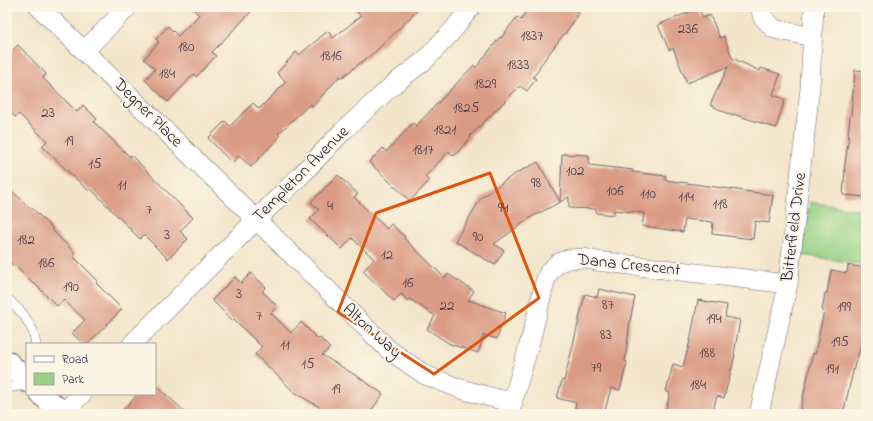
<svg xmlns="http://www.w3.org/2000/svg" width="873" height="421" font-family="'Indie Flower',sans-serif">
<rect width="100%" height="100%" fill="#fcf5e5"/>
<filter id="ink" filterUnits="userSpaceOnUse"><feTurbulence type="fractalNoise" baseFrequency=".025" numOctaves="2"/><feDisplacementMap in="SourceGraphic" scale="8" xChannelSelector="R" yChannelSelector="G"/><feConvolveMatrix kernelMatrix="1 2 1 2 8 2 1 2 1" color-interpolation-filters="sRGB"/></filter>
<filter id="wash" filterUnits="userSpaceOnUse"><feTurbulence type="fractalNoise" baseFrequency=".012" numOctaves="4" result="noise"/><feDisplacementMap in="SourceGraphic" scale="16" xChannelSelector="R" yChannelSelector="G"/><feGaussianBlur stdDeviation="0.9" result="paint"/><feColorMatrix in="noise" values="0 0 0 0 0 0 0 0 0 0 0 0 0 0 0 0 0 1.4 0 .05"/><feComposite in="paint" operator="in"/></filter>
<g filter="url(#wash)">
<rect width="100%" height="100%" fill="#f3e5c9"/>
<path fill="#96d185" stroke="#5c7a60" d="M 810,202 L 866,211 L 866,265 L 802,255 Z"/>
<g id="blocks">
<path fill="#da9b85" d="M 191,7 L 256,7 L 212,52 L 216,56 L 196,77 L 194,74 L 168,102 L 145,80 L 155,69 L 144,59 L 159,42 L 156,39 L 168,26 L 178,36 L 199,15 Z
M 352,7 L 421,7 L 376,51 L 341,78 L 340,76 L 313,106 L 310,104 L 278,134 L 280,136 L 251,167 L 239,156 L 232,163 L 208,138 L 225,121 L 230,126 L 253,103 L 259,109 L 286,82 L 277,73 L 296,52 L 299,55 L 328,31 L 333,38 L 361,16 Z
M 529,7 L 570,7 L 579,13 L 565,34 L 564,34 L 539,67 L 540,68 L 533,77 L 536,79 L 527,91 L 520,86 L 470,136 L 471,137 L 454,156 L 449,151 L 425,177 L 429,181 L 410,201 L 369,162 L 383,148 L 386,152 L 413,123 L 416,126 L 474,65 L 476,68 L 500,37 L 501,38 L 517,17 L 521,20 Z
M 699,8 L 703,18 L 710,15 L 720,38 L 724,36 L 732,58 L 760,71 L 761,68 L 780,74 L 773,95 L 785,99 L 776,128 L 733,114 L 733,116 L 710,105 L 728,67 L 687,83 L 673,48 L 669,50 L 658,25 Z
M 18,45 L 46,74 L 43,78 L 77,112 L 83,105 L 97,119 L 94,122 L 130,157 L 131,155 L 193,218 L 180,231 L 188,239 L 168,259 L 144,235 L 140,239 L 91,189 L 89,191 L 76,179 L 42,146 L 47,141 L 19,114 L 15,117 L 7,109 L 7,56 Z
M 855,70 L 866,71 L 866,197 L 843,195 L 845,171 L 844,171 L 849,134 L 848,134 L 850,116 L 851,116 Z
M 562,154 L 589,155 L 589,165 L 633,170 L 632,172 L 666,176 L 665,180 L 773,195 L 769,223 L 755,221 L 753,239 L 712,234 L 713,222 L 685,219 L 683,232 L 642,226 L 644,213 L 614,210 L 614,215 L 596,213 L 596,209 L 569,208 L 569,197 L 560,202 Z
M 538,162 L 560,202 L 530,218 L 494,244 L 504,250 L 495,265 L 455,241 L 481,198 L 513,175 Z
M 338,175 L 358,194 L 354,197 L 387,229 L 391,224 L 405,237 L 404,238 L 445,278 L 448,274 L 474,291 L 468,300 L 506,313 L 497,339 L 484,335 L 478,353 L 450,344 L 427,329 L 435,316 L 410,299 L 408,301 L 401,294 L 394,301 L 363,271 L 374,259 L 352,238 L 342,249 L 310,219 L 319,210 L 311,202 Z
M 7,186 L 31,209 L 32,208 L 53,229 L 52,230 L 76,254 L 73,256 L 98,281 L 96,283 L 122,309 L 88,344 L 83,344 L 72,333 L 85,320 L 64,300 L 57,306 L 34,283 L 33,284 L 15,266 L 15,267 L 7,260 Z
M 848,265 L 866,268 L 866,330 L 857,359 L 856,359 L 843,414 L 812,414 L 800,411 L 813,353 L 815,354 L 824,311 L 822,311 L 825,293 L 827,293 L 831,270 L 847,273 Z
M 251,273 L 266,287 L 262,291 L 277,306 L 271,313 L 291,333 L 301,322 L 318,339 L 320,338 L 330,348 L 322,355 L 360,378 L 383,394 L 369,414 L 331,414 L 294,392 L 255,354 L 262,347 L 234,319 L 233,321 L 212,300 L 235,277 L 241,283 Z
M 599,289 L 635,297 L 630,321 L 625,361 L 627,362 L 620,390 L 611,388 L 604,414 L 582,414 L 574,412 L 576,403 L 557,398 L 562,380 L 564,381 L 573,345 L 585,294 L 597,297 Z
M 698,300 L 727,305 L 725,317 L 740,320 L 734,354 L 735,355 L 724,398 L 717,396 L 712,414 L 665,414 L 670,393 L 666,392 L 673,364 L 683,367 L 690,341 Z
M 155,384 L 187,414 L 119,414 L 138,394 L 155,394 Z"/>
</g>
</g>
<g filter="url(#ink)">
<use href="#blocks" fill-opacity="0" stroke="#6b666d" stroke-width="1"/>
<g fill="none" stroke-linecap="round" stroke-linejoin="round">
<g stroke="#6b666d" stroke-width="10">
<path id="service" d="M 7,298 L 24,315 L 33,331 L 36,344
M 7,388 L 27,385"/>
</g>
<g stroke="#6b666d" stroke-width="20">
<path id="minor" d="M 39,7 L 84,51 L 389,350 L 425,375 L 461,389 L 513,403
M 761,7 L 762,16 L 774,29 L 813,37
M 84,51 L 128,7
M 132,344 L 301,175 L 342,132 L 394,84 L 425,60 L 454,29 L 471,7
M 64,414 L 63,413 L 82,394
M 509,414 L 531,338 L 545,282 L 549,272 L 558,263 L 568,259 L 584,258 L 597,261 L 788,284
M 759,414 L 788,284 L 810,88 L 814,7"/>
</g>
<g stroke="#6b666d" stroke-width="24">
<path id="tertiary" d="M 7,362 L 27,381
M 41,394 L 63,413 L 62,414"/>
</g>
<use href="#service" stroke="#fff" stroke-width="9"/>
<use href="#minor" stroke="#fff" stroke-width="19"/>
<use href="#tertiary" stroke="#fff" stroke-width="22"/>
</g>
</g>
<path fill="none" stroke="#de560e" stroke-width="3" stroke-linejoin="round" d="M 490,173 L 539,298 L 434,374 L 338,312 L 376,213 Z"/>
<g text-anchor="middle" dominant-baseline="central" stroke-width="4" stroke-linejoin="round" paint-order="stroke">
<g font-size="15" fill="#50404e">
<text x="688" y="29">236</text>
<text x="532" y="36">1837</text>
<text x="186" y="47">180</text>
<text x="331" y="56">1816</text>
<text x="518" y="65">1833</text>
<text x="167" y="74">184</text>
<text x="485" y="84">1829</text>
<text x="466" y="108">1825</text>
<text x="48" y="113">23</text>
<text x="445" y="130">1821</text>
<text x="69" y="141">19</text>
<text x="423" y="150">1817</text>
<text x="95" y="164">15</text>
<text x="575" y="171">102</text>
<text x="536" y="183">98</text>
<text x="122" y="185">11</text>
<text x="615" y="191">106</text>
<text x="648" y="194">110</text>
<text x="686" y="197">114</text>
<text x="720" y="204">118</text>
<text x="330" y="206">4</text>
<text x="503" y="208">94</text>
<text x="149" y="210">7</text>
<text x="167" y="235">3</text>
<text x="478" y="237">90</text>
<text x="26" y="240">182</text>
<text x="387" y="255">12</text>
<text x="46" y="263">186</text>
<text x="408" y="283">16</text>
<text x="71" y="287">190</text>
<text x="239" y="294">3</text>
<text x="608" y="305">87</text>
<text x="447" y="306">22</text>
<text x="844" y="307">199</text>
<text x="259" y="316">7</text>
<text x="714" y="319">194</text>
<text x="606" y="335">83</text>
<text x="840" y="342">195</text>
<text x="285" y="345">11</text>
<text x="707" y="353">188</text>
<text x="308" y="364">15</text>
<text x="596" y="368">79</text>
<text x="832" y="369">191</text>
<text x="698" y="385">184</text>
<text x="336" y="389">19</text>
</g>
<g font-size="17" fill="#22223b" stroke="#fcf5e5">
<text transform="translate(148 113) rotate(45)">Degner Place</text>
<text transform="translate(301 174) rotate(-45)">Templeton Avenue</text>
<text transform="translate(794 227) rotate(-83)">Bitterfield Drive</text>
<text transform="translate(629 265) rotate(6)">Dana Crescent</text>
<text transform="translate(372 331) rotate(42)">Alton Way</text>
</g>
</g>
<rect width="873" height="421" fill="none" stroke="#fcf5e5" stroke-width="24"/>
<rect x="26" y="343" width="130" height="52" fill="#fcf5e5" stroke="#a5a1a1"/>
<rect x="34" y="356" width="20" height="6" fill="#ffffff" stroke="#a5a1a1"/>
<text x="62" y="363" font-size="12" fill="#22223b">Road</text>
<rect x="34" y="373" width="20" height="12" fill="#96d185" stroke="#a5a1a1"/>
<text x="62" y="383" font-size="12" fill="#22223b">Park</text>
</svg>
